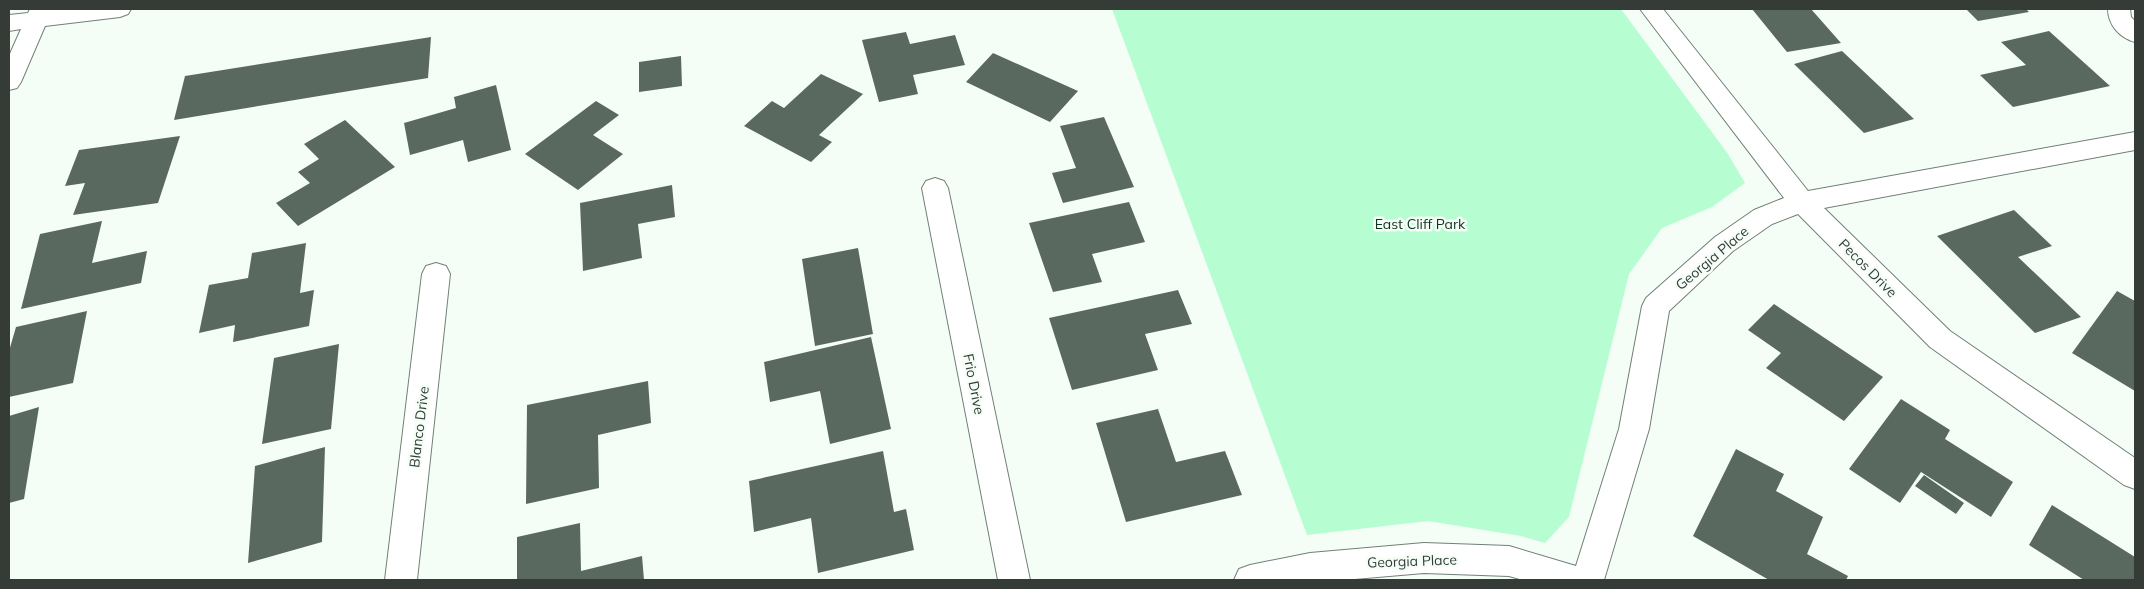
<svg xmlns="http://www.w3.org/2000/svg" width="2144" height="589" font-family="Mulish,sans-serif">
<rect width="100%" height="100%" fill="#f4fef7"/>
<path fill="#b6fed2" d="M 1112,9 L 1621,9 L 1728,154 L 1745,183 L 1712,207 L 1662,228 L 1629,274 L 1569,517 L 1545,543 L 1521,536 L 1428,521 L 1307,535 Z"/>
<path fill="#5a695f" d="M 1752,9 L 1811,9 L 1841,43 L 1787,52 Z
M 1966,9 L 2026,9 L 2029,12 L 1978,21 Z
M 2049,31 L 2110,86 L 2013,107 L 1980,75 L 2026,65 L 2001,42 Z
M 906,32 L 910,44 L 955,35 L 965,65 L 913,75 L 918,94 L 879,102 L 862,40 Z
M 431,37 L 428,78 L 174,120 L 185,76 Z
M 1842,51 L 1914,119 L 1864,133 L 1794,64 Z
M 993,53 L 1078,91 L 1050,122 L 966,82 Z
M 681,56 L 682,86 L 639,92 L 639,62 Z
M 821,74 L 863,94 L 819,135 L 832,142 L 811,162 L 744,126 L 772,101 L 784,108 Z
M 496,85 L 511,150 L 468,162 L 463,140 L 410,155 L 404,123 L 456,108 L 454,97 Z
M 596,101 L 619,115 L 593,135 L 623,154 L 578,190 L 525,154 Z
M 1104,117 L 1134,187 L 1063,203 L 1052,173 L 1076,168 L 1060,126 Z
M 345,120 L 395,167 L 298,226 L 276,203 L 310,183 L 298,172 L 319,159 L 304,144 Z
M 180,136 L 158,203 L 73,215 L 85,183 L 65,186 L 79,150 Z
M 672,185 L 675,217 L 638,224 L 642,258 L 583,271 L 580,203 Z
M 1129,202 L 1145,242 L 1092,254 L 1102,282 L 1053,292 L 1029,223 Z
M 2014,210 L 2052,246 L 2018,257 L 2081,317 L 2035,333 L 1937,236 Z
M 102,221 L 92,263 L 147,251 L 141,283 L 21,309 L 40,234 Z
M 306,243 L 300,293 L 314,290 L 309,326 L 233,342 L 235,325 L 199,333 L 209,285 L 248,278 L 252,253 Z
M 858,248 L 873,334 L 815,346 L 802,259 Z
M 1178,290 L 1192,324 L 1145,334 L 1158,370 L 1072,390 L 1049,318 Z
M 2117,291 L 2135,301 L 2135,391 L 2072,353 Z
M 1774,304 L 1883,377 L 1844,421 L 1766,368 L 1781,353 L 1748,330 Z
M 87,311 L 73,383 L 9,397 L 9,351 L 16,327 Z
M 871,337 L 891,429 L 830,444 L 820,391 L 770,402 L 764,362 Z
M 339,344 L 331,429 L 262,444 L 274,358 Z
M 648,381 L 651,423 L 598,435 L 599,488 L 526,504 L 527,405 Z
M 1901,399 L 1950,430 L 1945,439 L 2013,482 L 1991,517 L 1921,472 L 1900,503 L 1849,469 Z
M 39,407 L 24,499 L 9,503 L 9,416 Z
M 1158,409 L 1176,462 L 1225,451 L 1242,495 L 1126,522 L 1096,423 Z
M 325,447 L 322,542 L 248,563 L 255,466 Z
M 1736,449 L 1784,474 L 1776,491 L 1823,517 L 1807,554 L 1848,576 L 1846,580 L 1769,580 L 1693,536 Z
M 883,451 L 894,512 L 906,509 L 914,550 L 818,573 L 811,518 L 754,532 L 749,481 Z
M 1924,475 L 1964,503 L 1956,514 L 1915,486 Z
M 2052,505 L 2135,557 L 2135,580 L 2084,580 L 2029,545 Z
M 580,523 L 581,571 L 642,556 L 644,580 L 517,580 L 517,537 Z"/>
<g fill="none" stroke-linecap="round" stroke-linejoin="round">
<g stroke="#708076" stroke-width="2">
<path id="minor" d="M 30,9 L 131,9 L 128,14 L 120,17 L 45,26 L 21,82 L 17,88 L 9,90 L 9,56 L 21,29 L 9,31 L 9,15 L 28,13 Z
M 1640,9 L 1663,9 L 1808,191 L 2135,132 L 2135,150 L 1824,208 L 1950,331 L 2135,458 L 2135,489 L 2124,485 L 1930,347 L 1798,214 L 1772,224 L 1733,251 L 1669,311 L 1649,429 L 1604,580 L 1523,580 L 1509,576 L 1424,573 L 1343,580 L 1234,580 L 1239,569 L 1250,565 L 1310,553 L 1424,543 L 1509,546 L 1576,566 L 1619,429 L 1642,306 L 1646,298 L 1715,237 L 1754,210 L 1784,198 Z
M 2108,9 L 2130,9 L 2131,17 L 2135,21 L 2135,42 C 2120,38 2108,25 2108,9 Z
M 935,178 L 944,181 L 948,188 L 1030,580 L 998,580 L 922,188 L 926,181 Z
M 436,263 L 446,266 L 450,274 L 417,580 L 385,580 L 422,274 L 426,266 Z"/>
</g>
<use href="#minor" fill="#fff" fill-rule="evenodd"/>
</g>
<g text-anchor="middle" dominant-baseline="central" stroke-width="5" stroke-linejoin="round" paint-order="stroke">
<g font-size="14" fill="#103220" stroke="#f4fef7">
<text x="1420" y="224">East Cliff Park</text>
</g>
<g font-size="14" fill="#353c38" stroke="#f4fef7">
<text transform="translate(1712 258) rotate(-40)">Georgia Place</text>
<text transform="translate(1868 268) rotate(45)">Pecos Drive</text>
<text transform="translate(974 384) rotate(79)">Frio Drive</text>
<text transform="translate(419 427) rotate(-83)">Blanco Drive</text>
<text transform="translate(1412 561) rotate(-2)">Georgia Place</text>
</g>
</g>
<rect width="2144" height="589" fill="none" stroke="#353c38" stroke-width="20"/>
</svg>
